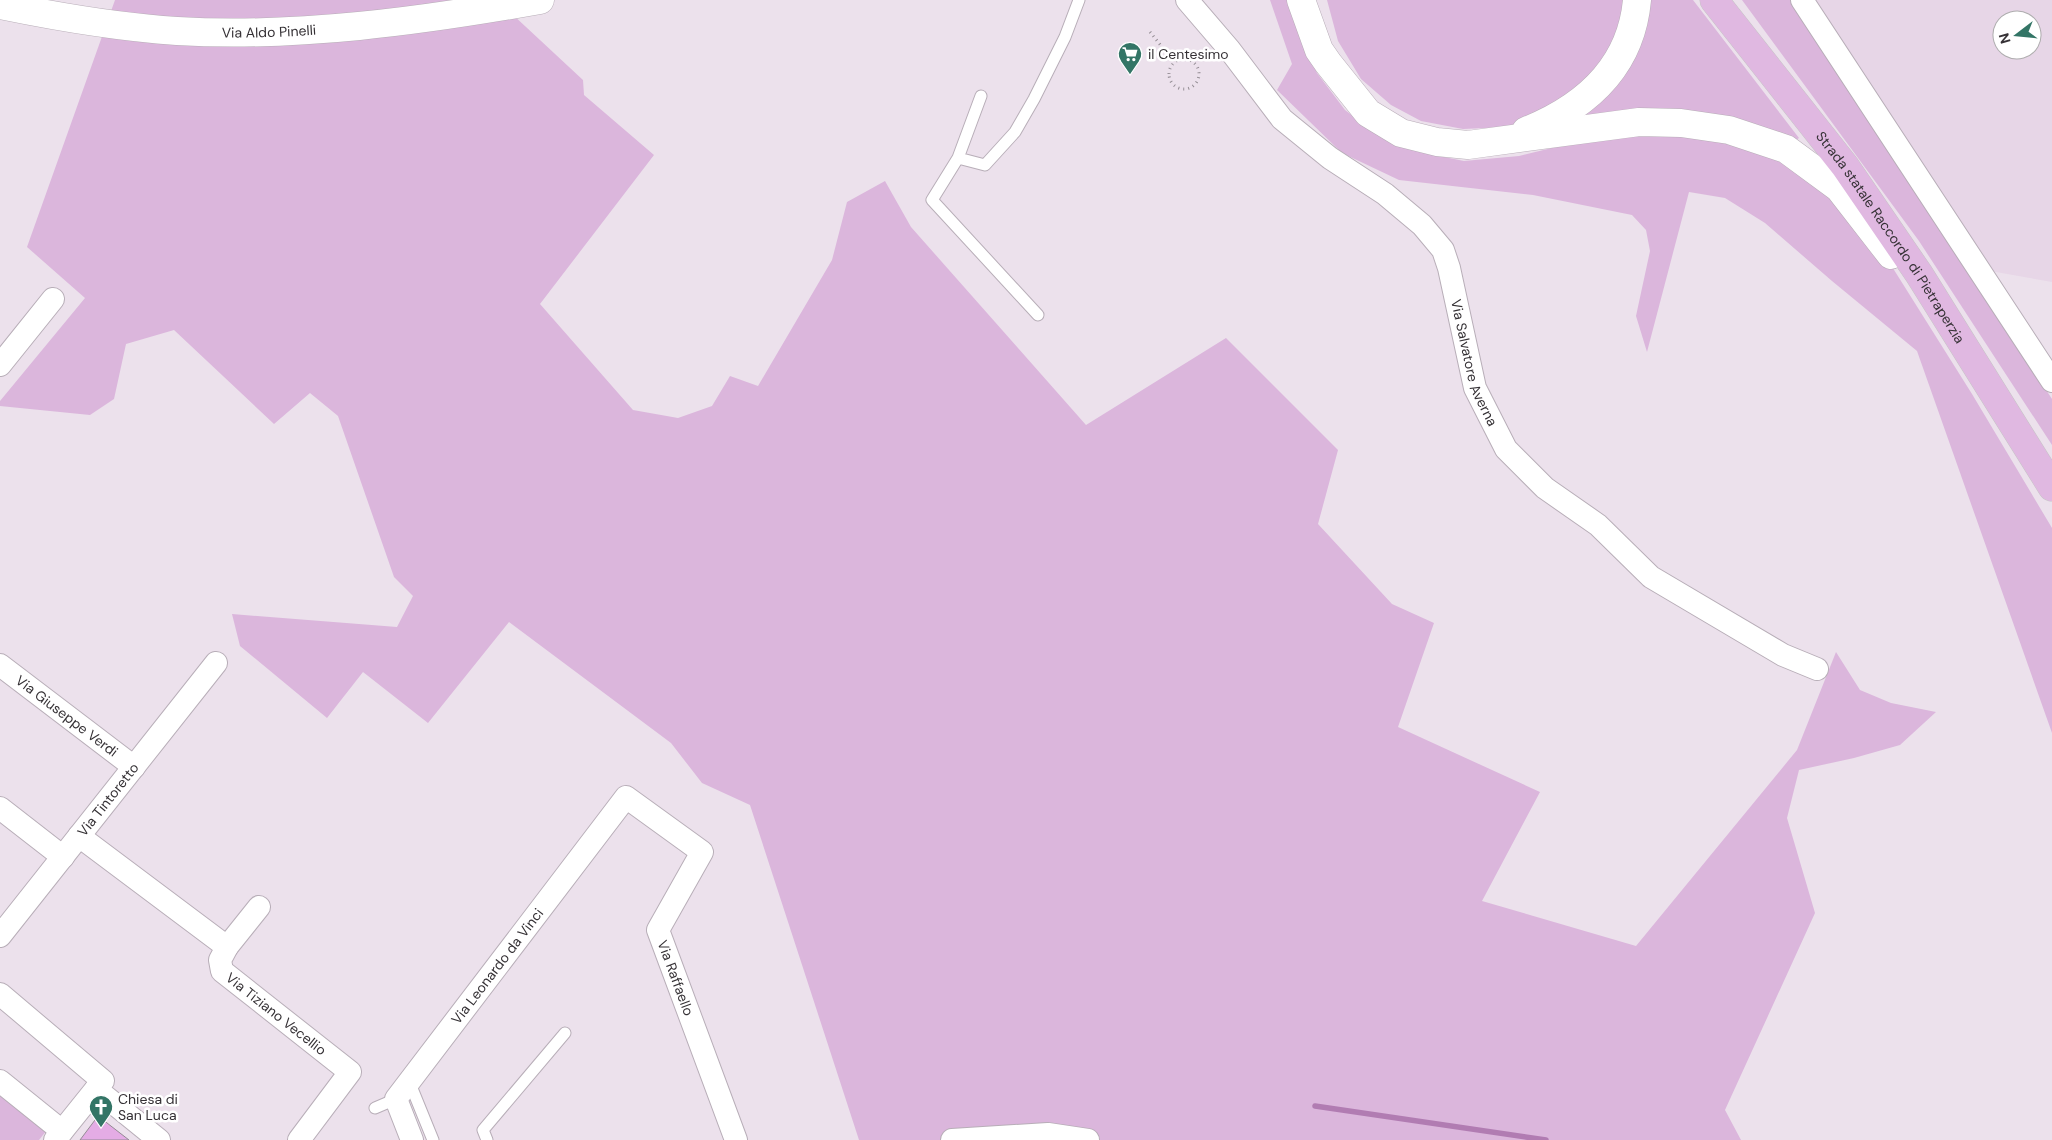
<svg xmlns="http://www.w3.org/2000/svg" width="2052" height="1140" font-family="'DM Sans',sans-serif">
<rect width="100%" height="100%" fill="#ece1ec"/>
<path fill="#e7d6e7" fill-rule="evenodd" d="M 1802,0 L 2052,0 L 2052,282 L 1979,269 ZM 2002,20 L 2032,20 L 2032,50 L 2002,50 Z"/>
<path fill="#dbb6dc" d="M 115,0 L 497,0 L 583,80 L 584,95 L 654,155 L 540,304 L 633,410 L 678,418 L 712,406 L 730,376 L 758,386 L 832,260 L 847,202 L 885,181 L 911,227 L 1086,425 L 1226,338 L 1338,450 L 1318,524 L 1392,604 L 1434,623 L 1398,727 L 1540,792 L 1482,901 L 1636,946 L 1797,750 L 1836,652 L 1860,690 L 1891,703 L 1936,712 L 1900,745 L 1854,758 L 1799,770 L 1787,818 L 1815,913 L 1725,1110 L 1741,1140 L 859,1140 L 750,805 L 702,783 L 671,743 L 509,622 L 428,723 L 363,672 L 327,718 L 240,646 L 232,614 L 397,627 L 413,596 L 394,577 L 338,416 L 310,393 L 274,424 L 174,330 L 126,344 L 114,399 L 90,415 L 0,406 L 0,401 L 85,298 L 27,247 Z
M 1270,0 L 1289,0 L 1299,33 L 1317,73 L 1345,110 L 1375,133 L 1419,152 L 1464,161 L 1519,156 L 1601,136 L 1647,131 L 1751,147 L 1797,170 L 1835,196 L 1879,246 L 1972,394 L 2052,528 L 2052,733 L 1917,351 L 1832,281 L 1765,223 L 1725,198 L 1689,192 L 1647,352 L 1636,316 L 1650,251 L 1646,230 L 1632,215 L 1533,195 L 1399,180 L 1342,153 L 1277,90 L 1292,64 Z
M 1327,0 L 1629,0 L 1614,54 L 1551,111 L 1507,127 L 1463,129 L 1421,121 L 1391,105 L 1361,79 L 1338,41 Z
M 1647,0 L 1693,0 L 1799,138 L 1796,140 L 1575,121 Z
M 1742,0 L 1791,0 L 2052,399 L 2052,445 L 1919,241 Z
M 0,1090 L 47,1130 L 39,1140 L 0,1140 Z"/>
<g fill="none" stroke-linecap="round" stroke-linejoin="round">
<path stroke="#b17cb2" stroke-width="5.5" d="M 1315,1106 L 1546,1140"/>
</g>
<path fill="#e4ace5" stroke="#948a94" d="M 98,1116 L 129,1140 L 80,1140 Z"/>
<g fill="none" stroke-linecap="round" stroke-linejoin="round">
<g stroke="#b8aeb8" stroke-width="13">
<path id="lane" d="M 981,96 L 958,158 L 932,200 L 1038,315
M 958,158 L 985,165 L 1015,132 L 1034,99 L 1065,37 L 1079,0
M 409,1081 L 433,1140
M 375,1108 L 396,1099
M 487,1140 L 483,1130 L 565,1033"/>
</g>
<g stroke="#b8aeb8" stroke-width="24">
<g id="street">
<path id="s1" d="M 1187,0 L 1229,49 L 1282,119 L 1330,158 L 1385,194 L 1422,225 L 1443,250 L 1449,268 L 1475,388 L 1506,449 L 1545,488 L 1598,525 L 1651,577 L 1783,655 L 1817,669"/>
<path d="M 1802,0 L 2052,381"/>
<path d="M 0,365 L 53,299"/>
<path id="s2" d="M 0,665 L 134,767"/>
<path d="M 0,808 L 63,857"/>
<path id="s3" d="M 79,836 L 227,947 L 220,960 L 222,971 L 350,1072 L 299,1140"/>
<path id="s4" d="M 0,936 L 216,663"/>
<path d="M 227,947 L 259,907"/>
<path d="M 0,994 L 103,1081 L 96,1089"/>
<path d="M 0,1081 L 62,1131"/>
<path d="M 55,1140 L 96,1089 L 159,1140"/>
<path id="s5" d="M 412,1140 L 396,1099 L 626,797 L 702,852 L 658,930 L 736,1140"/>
<path d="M 952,1140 L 1048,1134 L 1088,1140"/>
</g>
</g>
<g stroke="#b8aeb8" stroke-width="29">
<g id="secondary">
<path d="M 1301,0 L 1319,50 L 1328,63 L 1368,113 L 1401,133 L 1437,142 L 1468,145 L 1639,122 L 1681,123 L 1729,130 L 1786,149 L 1839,188 L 1891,255"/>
<path id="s6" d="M 0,5 C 58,17 117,27 177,31 C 297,38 421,21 540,0"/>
<path d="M 1526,131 C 1586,107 1631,67 1637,0"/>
</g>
</g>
<g stroke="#c6c5c6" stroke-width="29">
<g id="primary">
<path id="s7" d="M 1714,0 L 1845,166 L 1919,274 L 2052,487"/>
</g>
</g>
<path stroke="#948d94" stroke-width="3" stroke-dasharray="1 4" stroke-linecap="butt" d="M 1150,32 L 1175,63
M1169 74a15 15 0 1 1 30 0a15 15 0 1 1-30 0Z"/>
<use href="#lane" stroke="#fff" stroke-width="11"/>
<use href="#street" stroke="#fff" stroke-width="22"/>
<use href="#secondary" stroke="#fff" stroke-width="28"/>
<use href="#primary" stroke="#e0b8e1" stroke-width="28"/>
</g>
<defs>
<g id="supermarket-pin" transform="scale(1.25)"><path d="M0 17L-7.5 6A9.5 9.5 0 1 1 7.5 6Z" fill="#337566" stroke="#fff"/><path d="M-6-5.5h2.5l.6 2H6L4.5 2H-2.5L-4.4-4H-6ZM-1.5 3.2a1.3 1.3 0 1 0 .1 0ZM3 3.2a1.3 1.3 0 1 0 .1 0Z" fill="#fff"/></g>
<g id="church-pin" transform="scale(1.25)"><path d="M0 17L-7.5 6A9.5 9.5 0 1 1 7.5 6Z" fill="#337566" stroke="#fff"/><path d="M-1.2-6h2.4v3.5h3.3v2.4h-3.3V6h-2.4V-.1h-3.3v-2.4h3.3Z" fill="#fff"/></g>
</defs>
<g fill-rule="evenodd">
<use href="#supermarket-pin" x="1130" y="54"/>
<use href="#church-pin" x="101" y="1107"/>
</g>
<g text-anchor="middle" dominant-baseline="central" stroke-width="5" stroke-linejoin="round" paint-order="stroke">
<g font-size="14" fill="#353135" stroke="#fff">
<text stroke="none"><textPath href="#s6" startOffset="271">Via Aldo Pinelli</textPath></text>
<text stroke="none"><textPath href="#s7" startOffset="296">Strada statale Raccordo di Pietraperzia</textPath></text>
<text stroke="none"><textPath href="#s1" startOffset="478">Via Salvatore Averna</textPath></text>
<text stroke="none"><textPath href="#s2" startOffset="84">Via Giuseppe Verdi</textPath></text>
<text stroke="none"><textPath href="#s4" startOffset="174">Via Tintoretto</textPath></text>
<text stroke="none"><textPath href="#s5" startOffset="211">Via Leonardo da Vinci</textPath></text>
<text stroke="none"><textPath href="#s5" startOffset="658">Via Raffaello</textPath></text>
<text stroke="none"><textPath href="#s3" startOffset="280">Via Tiziano Vecellio</textPath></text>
</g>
<g font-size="14" fill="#353135" stroke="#fff" text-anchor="start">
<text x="1148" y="54">il Centesimo</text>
<text x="118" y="1099">Chiesa di<tspan x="118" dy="16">San Luca</tspan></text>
</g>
</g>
<g transform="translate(2017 35) rotate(254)"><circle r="24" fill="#ffffff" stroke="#aeadae"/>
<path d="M0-4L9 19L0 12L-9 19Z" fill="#337566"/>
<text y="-8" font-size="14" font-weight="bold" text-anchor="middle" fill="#353135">N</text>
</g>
</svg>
